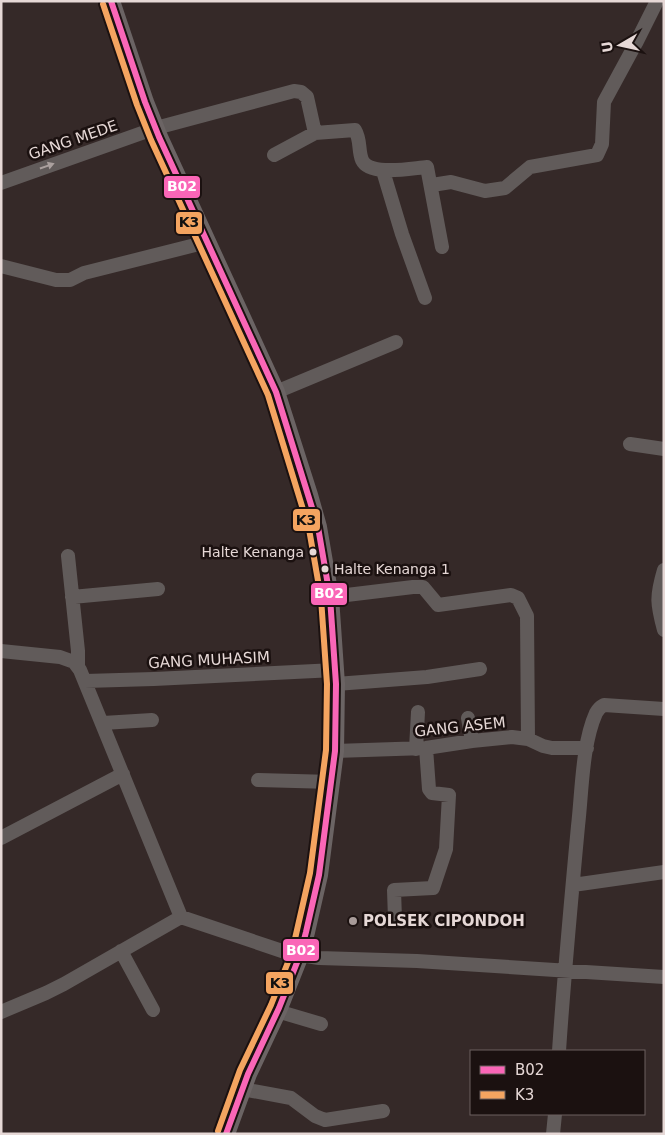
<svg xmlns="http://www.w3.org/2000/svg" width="665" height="1135" font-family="'DejaVu Sans',sans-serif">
<rect width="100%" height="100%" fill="#352928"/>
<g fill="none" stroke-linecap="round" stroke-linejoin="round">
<path stroke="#615b5a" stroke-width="14" d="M 274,155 L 315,133 L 355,130 C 361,140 358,150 362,160 C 370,177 412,168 427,167 L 442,247
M 383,171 L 402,234 L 425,298
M 1,183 L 156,128 L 294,91 L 301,92 L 307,97 L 315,133
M 432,185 L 451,182 L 485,191 L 505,188 L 530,167 L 597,155 L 602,144 L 604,102 L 636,43 L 657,1
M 1,266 L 56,280 L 70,280 L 84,273 L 207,242
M 276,392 L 396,342
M 630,444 L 664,449
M 68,556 L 78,651 L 78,665
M 664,570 C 656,597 657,604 664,630
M 72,597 L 158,589
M 330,597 L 413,587 L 423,587 L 438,605 L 511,595 L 518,598 L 527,616 L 528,739
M 1,651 L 60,657 L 74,662 L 80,670 L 181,917
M 85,681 L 154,679 L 335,670
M 336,684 L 427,677 L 480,669
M 468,718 L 472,741
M 103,723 L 152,720
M 416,749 L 418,712
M 335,751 L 426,748 L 472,741 L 512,737 L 528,739 L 543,746 L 552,748 L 587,748
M 258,780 L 332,782
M 1,838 L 123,774
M 573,885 L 664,872
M 395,919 L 394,890 L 433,888 L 446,849 L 449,795 L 432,793 L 429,789 L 426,748
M 121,951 L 153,1010
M 277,1011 L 321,1024
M 1,1012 L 46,993 L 64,984 L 181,917 L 288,953 L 319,958 L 417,961 L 664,977
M 559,1051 C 564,976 571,901 578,826 C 582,792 582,744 596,713 C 598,709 600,707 604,705 L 664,709
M 242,1089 L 291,1098 L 315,1116 L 325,1120 L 383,1111
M 553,1134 L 555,1114"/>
<path stroke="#6b6464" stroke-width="18" d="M 111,1 L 145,102 L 159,137 L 276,392 L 309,495 L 318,527 L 330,597 L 336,684 L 335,751 L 319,875 L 306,932 L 300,955 L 279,1008 L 248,1074 L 226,1134"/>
<g stroke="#1b1110" stroke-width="10">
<path id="bus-1" d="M 111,1 L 145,102 L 159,137 L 276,392 L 318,527 L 330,597 L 336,684 L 335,751 L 319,875 L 306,932 L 300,955 L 279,1008 L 248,1074 L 226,1134"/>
</g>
<g stroke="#1b1110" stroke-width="10">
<path id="bus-2" d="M 103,4 L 137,105 L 151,140 L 268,395 L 309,529 L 321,598 L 327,684 L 326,750 L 310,873 L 297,930 L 292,952 L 271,1005 L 240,1070 L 218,1131"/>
</g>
<use href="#bus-1" stroke="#fa66b7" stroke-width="6"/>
<use href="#bus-2" stroke="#f4a460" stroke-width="6"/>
</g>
<defs><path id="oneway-solid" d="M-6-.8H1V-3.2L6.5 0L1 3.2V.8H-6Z" transform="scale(1.25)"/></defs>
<use fill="#aaa09e" href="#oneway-solid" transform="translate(47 166) rotate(-19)"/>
<g fill="#e6d8d6" stroke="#1b1110" stroke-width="2">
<circle cx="313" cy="552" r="4.5"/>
<circle cx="325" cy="569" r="4.5"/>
</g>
<circle fill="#a89b99" stroke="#1b1110" stroke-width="2" cx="353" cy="921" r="5"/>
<g text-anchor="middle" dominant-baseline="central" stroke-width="5" stroke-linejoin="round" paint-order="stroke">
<g font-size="14" fill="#e6d8d6" stroke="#1b1110" text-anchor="end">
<text x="304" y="552">Halte Kenanga</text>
<text x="334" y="569" text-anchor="start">Halte Kenanga 1</text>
</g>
<g font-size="15" fill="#e6d8d6" stroke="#1b1110">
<text transform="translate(73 140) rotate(-19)">GANG MEDE</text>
<text transform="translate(209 660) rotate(-3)">GANG MUHASIM</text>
<text transform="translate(460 727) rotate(-6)">GANG ASEM</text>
</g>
<g font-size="15" font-weight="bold" fill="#e6d8d6" stroke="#1b1110" text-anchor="start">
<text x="363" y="921">POLSEK CIPONDOH</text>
</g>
</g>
<g stroke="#1b1110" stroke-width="2">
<rect x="163" y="175" width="38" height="24" rx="5" fill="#fa66b7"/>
<rect x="175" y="211" width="28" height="24" rx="5" fill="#f4a460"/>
<rect x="292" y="508" width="29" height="24" rx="5" fill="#f4a460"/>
<rect x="310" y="582" width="38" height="24" rx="5" fill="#fa66b7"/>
<rect x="282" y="938" width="38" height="24" rx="5" fill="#fa66b7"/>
<rect x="265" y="971" width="29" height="24" rx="5" fill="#f4a460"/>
</g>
<g font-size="14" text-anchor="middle" font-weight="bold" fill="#fff">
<text x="182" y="191">B02</text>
<text x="329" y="598">B02</text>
<text x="301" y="955">B02</text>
</g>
<g font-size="14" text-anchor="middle" font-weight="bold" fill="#111">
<text x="189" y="227">K3</text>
<text x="306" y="525">K3</text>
<text x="280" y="988">K3</text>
</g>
<rect width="665" height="1135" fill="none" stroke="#e6d8d6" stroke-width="5"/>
<rect x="470" y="1050" width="175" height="65" fill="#1b1110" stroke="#6c615f"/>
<rect x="480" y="1066" width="25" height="8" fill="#fa66b7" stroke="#6c615f"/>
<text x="515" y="1075" font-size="15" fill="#e6d8d6">B02</text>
<rect x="480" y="1091" width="25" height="8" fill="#f4a460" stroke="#6c615f"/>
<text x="515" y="1100" font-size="15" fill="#e6d8d6">K3</text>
<g transform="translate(620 45) rotate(261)" stroke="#1b1110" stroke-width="4" paint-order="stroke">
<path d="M0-4L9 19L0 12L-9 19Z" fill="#e6d8d6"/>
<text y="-8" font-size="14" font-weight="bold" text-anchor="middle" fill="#e6d8d6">U</text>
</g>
</svg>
